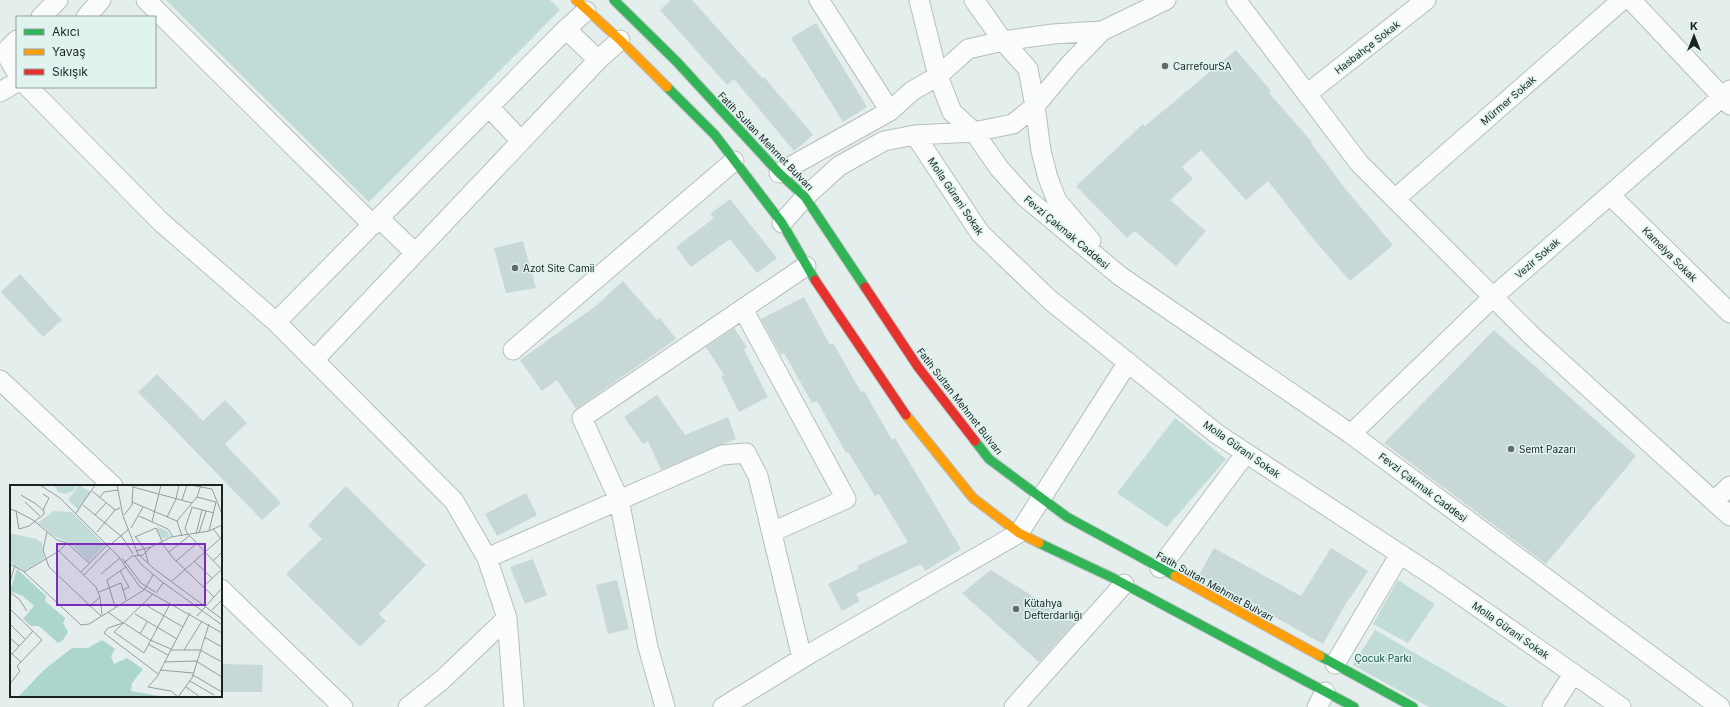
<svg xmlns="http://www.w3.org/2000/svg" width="1730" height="707" font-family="Inter,sans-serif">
<rect width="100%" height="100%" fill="#e4eeec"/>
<path fill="#c1dcd7" d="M 166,0 L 550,0 L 560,10 L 369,202 Z
M 1175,418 L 1226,459 L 1167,527 L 1117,493 Z
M 1398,580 L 1435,604 L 1408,643 L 1373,624 Z
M 1375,630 L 1508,707 L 1429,707 L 1353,665 Z"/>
<path fill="#c7d8d6" d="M 671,0 L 692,0 L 763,79 L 764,77 L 813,135 L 794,151 L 734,79 L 727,85 L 660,10 Z
M 816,23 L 867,107 L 843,122 L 791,38 Z
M 1236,50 L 1271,91 L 1269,93 L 1312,142 L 1311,143 L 1347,191 L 1393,245 L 1350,281 L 1315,241 L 1268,181 L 1246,200 L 1201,150 L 1182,167 L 1193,179 L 1170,200 L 1206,231 L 1176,266 L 1135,231 L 1127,238 L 1076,186 L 1143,124 L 1145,126 Z
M 730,199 L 777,258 L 757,273 L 730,239 L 691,267 L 676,247 L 714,218 L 710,214 Z
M 523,241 L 536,288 L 506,293 L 494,248 Z
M 20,274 L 62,320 L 43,337 L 1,292 Z
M 623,281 L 657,320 L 660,318 L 676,339 L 576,409 L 557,380 L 542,391 L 520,360 L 597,305 Z
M 804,297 L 830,345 L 833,343 L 861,392 L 864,391 L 892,440 L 895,438 L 961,549 L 925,571 L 921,564 L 856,594 L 860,601 L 842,611 L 828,584 L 858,569 L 857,566 L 908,542 L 879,494 L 875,496 L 848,452 L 846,453 L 817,401 L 812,403 L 784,353 L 781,355 L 761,319 Z
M 734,328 L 747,347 L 744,349 L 768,397 L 739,412 L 721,376 L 724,375 L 706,347 Z
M 1494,330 L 1636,456 L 1546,564 L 1384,443 Z
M 157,374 L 203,421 L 225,400 L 247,423 L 225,444 L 281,503 L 262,520 L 138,392 Z
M 657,395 L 685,435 L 728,417 L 736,439 L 661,470 L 648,441 L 643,444 L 624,417 Z
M 346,486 L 426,565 L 379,614 L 386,621 L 360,647 L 286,574 L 322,539 L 308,525 Z
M 526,493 L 537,515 L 497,536 L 485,514 Z
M 1214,548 L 1301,596 L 1331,548 L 1368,571 L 1350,598 L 1349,598 L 1323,644 L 1199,575 Z
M 533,559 L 547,595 L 525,604 L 510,567 Z
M 991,570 L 1075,623 L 1039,662 L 962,593 Z
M 617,580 L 629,629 L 608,634 L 596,585 Z
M 221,664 L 263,665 L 262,692 L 221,692 Z"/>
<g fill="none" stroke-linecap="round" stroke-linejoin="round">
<g stroke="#b7bfbe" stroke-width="21">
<path id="street" d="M 146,0 L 373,225
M 819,0 L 890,111
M 919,0 L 938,76 L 952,112 L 974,132 L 999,168 L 1025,197 L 1120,276 L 1351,434 L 1720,707
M 974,0 L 1003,41 L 1028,69 L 1035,106 L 1041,151 L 1048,178 L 1057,201 L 1091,241
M 1236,0 L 1359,163 L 1532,336 L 1730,516
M 1631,0 L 1730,105
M 41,17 L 58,0
M 86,17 L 101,0
M 566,29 L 598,60
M 17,40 L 5,52 L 17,73
M 28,87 L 161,222 L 276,322 L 454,501 L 487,558 L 507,618 L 514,707
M 0,92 L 17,82
M 1307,94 L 1426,0
M 489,107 L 521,141
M 915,135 L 980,233 L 1050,300 L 1217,434 L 1435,577 L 1621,707
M 779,173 L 890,111 L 912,91 L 938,76 L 968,49 L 1003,41 L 1053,34 L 1102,31
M 1610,195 L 1730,313
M 1395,199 L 1622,0
M 379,218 L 415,253
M 782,223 L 805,197 L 839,166 L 884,141 L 915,135 L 974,132 L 1013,124 L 1035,106 L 1070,64 L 1102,31 L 1166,0
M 743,309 L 846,499 L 772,532
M 276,322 L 566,29 L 586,11
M 513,350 L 734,161
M 314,360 L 598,60 L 620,40
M 0,380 L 113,486
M 1351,434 L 1493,297 L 1730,90
M 1714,501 L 1730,486
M 487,558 L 722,455 L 746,453 L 758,476 L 802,658
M 1160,568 L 1246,453
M 221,589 L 343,707
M 1335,664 L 1400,554
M 408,707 L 442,680 L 507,618
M 665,707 L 648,647 L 619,500 L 582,418 L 806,266
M 723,707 L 811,653 L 1019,533 L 1128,362
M 1014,707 L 1124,584
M 1317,707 L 1325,692
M 1552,707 L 1573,674"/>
</g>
<g stroke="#b7bfbe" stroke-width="11">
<path id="fast" d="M 614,0 L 677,62 L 779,173 L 805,197 L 865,287
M 667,87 L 715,135 L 782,223 L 815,280
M 975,441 L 989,459 L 1067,517 L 1175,576
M 1039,543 L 1113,578 L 1354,707
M 1320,656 L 1413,707"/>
</g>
<g stroke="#b7bfbe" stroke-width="11">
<path id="slow" d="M 576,0 L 620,40 L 667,87
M 906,415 L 973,498 L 1019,533 L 1039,543
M 1175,576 L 1320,656"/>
</g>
<g stroke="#b7bfbe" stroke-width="11">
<path id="jam" d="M 815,280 L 906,415
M 865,287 L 918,367 L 975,441"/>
</g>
<use href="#street" stroke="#fbfcfc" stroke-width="19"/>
<use href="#fast" stroke="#30b455" stroke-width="9"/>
<use href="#slow" stroke="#ff9f0a" stroke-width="9"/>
<use href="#jam" stroke="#e5322d" stroke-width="9"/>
</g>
<g fill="#626a69" stroke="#dff3ef" stroke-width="1.5">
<circle cx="1165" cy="66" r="4"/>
<circle cx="515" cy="268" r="4"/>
<circle cx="1511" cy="449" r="4"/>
<circle cx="1016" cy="609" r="4"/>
</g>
<g text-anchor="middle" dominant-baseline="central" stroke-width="3" stroke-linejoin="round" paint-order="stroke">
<g font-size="10" fill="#1c2322" stroke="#dff3ef">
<text transform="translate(1367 47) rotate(-38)">Hasbahçe Sokak</text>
<text transform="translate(1508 100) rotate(-41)">Mürmer Sokak</text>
<text transform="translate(766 141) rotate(46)">Fatih Sultan Mehmet Bulvarı</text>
<text transform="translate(956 196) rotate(56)">Molla Gürani Sokak</text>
<text transform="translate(1067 232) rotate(40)">Fevzi Çakmak Caddesi</text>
<text transform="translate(1670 254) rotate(45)">Kamelya Sokak</text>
<text transform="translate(1537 258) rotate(-41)">Vezir Sokak</text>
<text transform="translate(960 401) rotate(52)">Fatih Sultan Mehmet Bulvarı</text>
<text transform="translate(1242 449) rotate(35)">Molla Gürani Sokak</text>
<text transform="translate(1423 487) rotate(37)">Fevzi Çakmak Caddesi</text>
<text transform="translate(1215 586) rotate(29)">Fatih Sultan Mehmet Bulvarı</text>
<text transform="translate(1511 630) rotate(35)">Molla Gürani Sokak</text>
</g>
<g font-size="10" fill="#1c2322" stroke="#dff3ef" text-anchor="start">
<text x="1173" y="66">CarrefourSA</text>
<text x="523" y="268">Azot Site Camii</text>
<text x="1519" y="449">Semt Pazarı</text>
<text x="1024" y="603">Kütahya<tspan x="1024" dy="12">Defterdarlığı</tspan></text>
</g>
<g font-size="10" fill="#154f48" stroke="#dff3ef">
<text x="1383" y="658">Çocuk Parkı</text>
</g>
</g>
<g transform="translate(10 485)">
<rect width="212" height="212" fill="#e4eeec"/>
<path d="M 44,0 L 67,0 L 63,6 L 55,9 L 48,7 ZM 69,0 L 81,7 L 68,24 L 58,15 ZM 44,26 L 62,27 L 95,60 L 79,77 L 60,58 L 44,51 L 28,38 ZM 148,42 L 157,46 L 160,51 L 152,54 L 147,44 ZM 0,48 L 26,54 L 32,58 L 34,74 L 14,86 L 0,77 Z" fill="#c1dcd7"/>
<path d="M 7,84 L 36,111 L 35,116 L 55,133 L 53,138 L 58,147 L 53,155 L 48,158 L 29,141 L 21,141 L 13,134 L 24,121 L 13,111 L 0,106 ZM 92,155 L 105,164 L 101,171 L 104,179 L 117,173 L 133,184 L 122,198 L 121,206 L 155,212 L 8,212 L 34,185 L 62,163 L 78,163 Z" fill="#acd5ce"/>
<path fill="none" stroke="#949d9b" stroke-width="1" d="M 30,0 L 50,13 L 108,71 L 130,102 L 212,148M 107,0 L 113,31 L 128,69 L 143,83 L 212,134M 180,0 L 202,4 L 212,29M 123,2 L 182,18M 82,6 L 105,25M 33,9 L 39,13 L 33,25M 90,12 L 94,7 L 108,5M 187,12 L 206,17 L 199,46M 172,15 L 177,0M 15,17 L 30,31M 122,17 L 167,36 L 187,12 L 191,0M 73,20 L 112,52 L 123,69M 181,22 L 204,28M 0,24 L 6,26 L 9,44 L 19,41 L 34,29 L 34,26 L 26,19 L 11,10M 6,26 L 23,35 L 47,55 L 57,58 L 49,66 L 14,87M 66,28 L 85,0M 85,30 L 96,18M 114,30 L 122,20 L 123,1M 129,31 L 158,44 L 163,52M 157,32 L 166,14 L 169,0M 167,36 L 172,51M 142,37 L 151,0M 121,43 L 133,22M 203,44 L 212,55M 37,47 L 33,65 L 39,82 L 91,131M 87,47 L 105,25 L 110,23M 189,48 L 196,26M 186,49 L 192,25M 178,50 L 175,43 L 182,23M 179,50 L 212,85M 125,51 L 135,65 L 138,78M 125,52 L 146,43 L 152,56M 151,57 L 163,73 L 204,112M 57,58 L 79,78M 100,60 L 119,44M 49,66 L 86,102 L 90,112 L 92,130M 126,66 L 141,62M 159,67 L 179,51M 125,71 L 131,79 L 151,96 L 212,140M 112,73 L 131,98 L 145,107M 166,76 L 186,59M 184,76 L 202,93M 203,76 L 212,67M 114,78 L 122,71 L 133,70 L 141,62 L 161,52 L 199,46 L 212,40M 0,79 L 13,86 L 71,140 L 79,139 L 134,105 L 143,90M 110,86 L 119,102 L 113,105M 71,87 L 97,60M 91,89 L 110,73M 74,90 L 100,63M 162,96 L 211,53M 0,97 L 5,80M 193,102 L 212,84M 0,107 L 9,114 L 17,126M 89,107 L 111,98 L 116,115M 146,108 L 153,98M 143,109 L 104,147 L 134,168 L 160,119M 134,119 L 173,142M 79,122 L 90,112M 105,122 L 97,95 L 116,82M 0,124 L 32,155 L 7,181 L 10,186 L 0,199M 202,125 L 212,115M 98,127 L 113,138 L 98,143 L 94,148 L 148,189M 125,129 L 167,154M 187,131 L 212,103M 114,138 L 140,155 L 161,164M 0,139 L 15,154M 130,149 L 137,137M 194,152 L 212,162M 0,153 L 9,161M 138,159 L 158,170M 161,165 L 190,165 L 212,177M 174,165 L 192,136M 0,167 L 11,177M 2,169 L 23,146M 186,176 L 212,192M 154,177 L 186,176M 150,185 L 183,188M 183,190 L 212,207M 180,196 L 204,210M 176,202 L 190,212M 168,212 L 161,206 L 138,202 L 147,192 L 180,128M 168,212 L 182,193 L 199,139"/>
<path fill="#7b2cbf" fill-opacity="0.15" stroke="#7b2cbf" stroke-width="2" d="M 47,59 L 195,59 L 195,120 L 47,120 Z"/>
<rect width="212" height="212" fill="none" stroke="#1c2322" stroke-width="2"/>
</g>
<rect x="16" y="16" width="140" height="72" fill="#dff3ef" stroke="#91a09d"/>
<rect x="24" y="29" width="20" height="6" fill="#30b455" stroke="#91a09d"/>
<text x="52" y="36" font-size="12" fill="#1c2322">Akıcı</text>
<rect x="24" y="49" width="20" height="6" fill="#ff9f0a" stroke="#91a09d"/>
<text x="52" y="56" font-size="12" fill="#1c2322">Yavaş</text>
<rect x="24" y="69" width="20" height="6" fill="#e5322d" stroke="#91a09d"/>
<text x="52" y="76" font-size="12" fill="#1c2322">Sıkışık</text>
<g transform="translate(1694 36)" stroke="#dff3ef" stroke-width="3" paint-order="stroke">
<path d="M0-3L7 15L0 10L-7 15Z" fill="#1c2322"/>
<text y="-6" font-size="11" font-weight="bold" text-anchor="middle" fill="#1c2322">K</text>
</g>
</svg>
